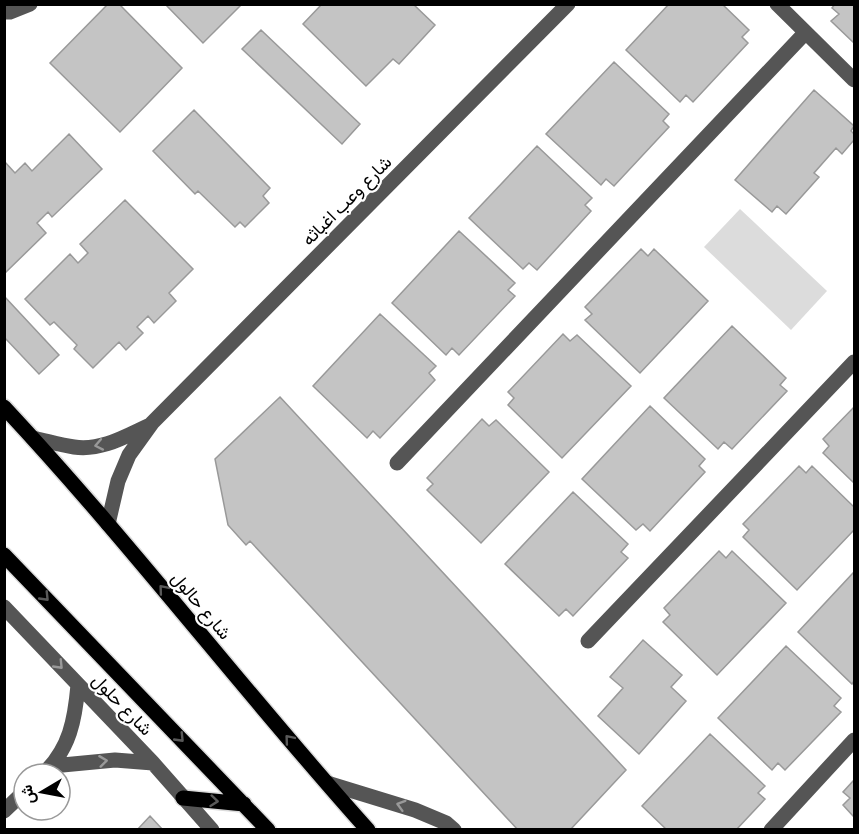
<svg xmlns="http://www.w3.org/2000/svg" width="859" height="834" font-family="'Exo 2',Vazirmatn,sans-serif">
<rect width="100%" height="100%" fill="#fff"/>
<path fill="#dcdcdc" d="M 740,209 L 827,291 L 791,330 L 704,247 Z"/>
<path fill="#c4c4c4" stroke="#999" stroke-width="1.5" d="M 108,4 L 119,4 L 182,68 L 120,132 L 50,63 Z
M 165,4 L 242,4 L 203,43 Z
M 322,4 L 413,4 L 435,25 L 399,64 L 393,59 L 366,86 L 303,24 Z
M 669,4 L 722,4 L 749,30 L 742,37 L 748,43 L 693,102 L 686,95 L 680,102 L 626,50 Z
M 835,4 L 854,4 L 854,43 L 831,21 L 839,14 L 832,8 Z
M 261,30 L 360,124 L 342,144 L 242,49 Z
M 614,62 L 669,114 L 663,121 L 669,127 L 614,186 L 606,179 L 601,185 L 546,134 Z
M 814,90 L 854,126 L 851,131 L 854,134 L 854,140 L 842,154 L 836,148 L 814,173 L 819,177 L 786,214 L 777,206 L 772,212 L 735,180 Z
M 194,110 L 270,188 L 263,196 L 269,203 L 245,227 L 240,222 L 235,227 L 198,191 L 195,194 L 153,151 Z
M 69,134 L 102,169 L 52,217 L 48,212 L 37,223 L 46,233 L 4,274 L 4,161 L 15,173 L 25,163 L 32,171 Z
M 537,146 L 592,198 L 585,205 L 591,211 L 537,270 L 529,263 L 523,269 L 469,218 Z
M 125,200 L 193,269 L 169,293 L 176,301 L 154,323 L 148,316 L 137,327 L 143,333 L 126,350 L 119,342 L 93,368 L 74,349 L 77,345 L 54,322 L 50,325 L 25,299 L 70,254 L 78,263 L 88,253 L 80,244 Z
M 459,231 L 515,283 L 508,290 L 515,296 L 459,355 L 452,348 L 446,355 L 392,303 Z
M 641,249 L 648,256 L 654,249 L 708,301 L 640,373 L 585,320 L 592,314 L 585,307 Z
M 4,296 L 59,355 L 39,374 L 4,337 Z
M 380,314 L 436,366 L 429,373 L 435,380 L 380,438 L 373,431 L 367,438 L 313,386 Z
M 732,326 L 786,378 L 780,385 L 787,391 L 732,449 L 724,442 L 718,449 L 664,398 Z
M 563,334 L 570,341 L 577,335 L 631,386 L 562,458 L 508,405 L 514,398 L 508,392 Z
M 280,397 L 626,770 L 570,830 L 518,830 L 250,541 L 246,545 L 228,525 L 215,459 Z
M 650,406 L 705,459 L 699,466 L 705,472 L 650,531 L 643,524 L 636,530 L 582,479 Z
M 854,407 L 854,483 L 823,453 L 829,446 L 823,439 Z
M 482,419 L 489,426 L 496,420 L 549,472 L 481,543 L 427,490 L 433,484 L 427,478 Z
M 799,466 L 806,473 L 812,466 L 854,507 L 854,530 L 797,590 L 743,537 L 749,530 L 743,524 Z
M 573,492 L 628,544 L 621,552 L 628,558 L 573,616 L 566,609 L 559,616 L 505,564 Z
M 719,551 L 726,558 L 732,551 L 786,603 L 717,675 L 663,622 L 670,615 L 664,608 Z
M 854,572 L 854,681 L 852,684 L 798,632 Z
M 643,640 L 682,675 L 671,687 L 686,701 L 639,754 L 598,716 L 623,688 L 610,677 Z
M 786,646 L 841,698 L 834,706 L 841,712 L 785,770 L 778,763 L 772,770 L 718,718 Z
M 710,734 L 765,786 L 758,793 L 765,799 L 736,830 L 667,830 L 642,806 Z
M 854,780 L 854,817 L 843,805 L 850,798 L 843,792 Z
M 150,816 L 163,830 L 137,830 Z"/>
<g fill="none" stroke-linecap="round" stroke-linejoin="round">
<g stroke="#dbdbdb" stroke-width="18">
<path id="major" d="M 4,407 C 131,543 244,692 368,830
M 4,555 L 268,830
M 183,798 L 244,804"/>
</g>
<path stroke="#555" stroke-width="15" d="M 777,4 L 854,80
M 4,12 L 10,12 L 30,4
M 33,438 C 47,441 61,445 74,447 C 102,451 126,436 150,425
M 397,463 L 805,33
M 108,524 L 118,481 L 129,455 L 152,423 L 568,4
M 4,607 L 153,763 L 212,830
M 588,641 L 854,362
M 52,766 L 115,760 L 153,763
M 43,774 C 70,749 75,719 78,685
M 327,783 L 415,810 L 446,823 L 454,830
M 4,811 L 24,792
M 771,830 L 854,740"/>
<use href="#major" stroke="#000" stroke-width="15"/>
</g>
<defs><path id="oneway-chevron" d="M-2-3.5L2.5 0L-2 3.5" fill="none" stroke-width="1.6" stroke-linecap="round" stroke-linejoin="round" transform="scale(1.5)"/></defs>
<g stroke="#999">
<use href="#oneway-chevron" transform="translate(99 445) rotate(169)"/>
<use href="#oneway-chevron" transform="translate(59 665) rotate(46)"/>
<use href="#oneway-chevron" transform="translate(103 761) rotate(-7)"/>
<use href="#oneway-chevron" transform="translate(401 805) rotate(-164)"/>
</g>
<g stroke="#595959">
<use href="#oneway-chevron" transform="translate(163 589) rotate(-130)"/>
<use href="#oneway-chevron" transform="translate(45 597) rotate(46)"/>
<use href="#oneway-chevron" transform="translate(180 738) rotate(46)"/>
<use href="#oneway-chevron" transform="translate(289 739) rotate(-130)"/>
<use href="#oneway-chevron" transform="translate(214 801) rotate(6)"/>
</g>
<g text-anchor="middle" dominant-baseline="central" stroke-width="4.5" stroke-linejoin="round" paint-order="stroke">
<g font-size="18" fill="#000" stroke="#fff">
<text transform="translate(346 200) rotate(-45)">شارع وعب اغباثه</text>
<text transform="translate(202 605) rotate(50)">شارع حالول</text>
<text transform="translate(123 704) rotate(46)">شارع حلول</text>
</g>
</g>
<rect width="859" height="834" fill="none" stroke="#000000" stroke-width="12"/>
<g transform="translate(42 792) rotate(260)"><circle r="28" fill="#ffffff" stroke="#999999" stroke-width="1.5"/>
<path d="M0-4.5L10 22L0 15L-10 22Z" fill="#000000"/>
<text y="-9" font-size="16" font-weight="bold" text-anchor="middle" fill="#000000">ش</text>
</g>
</svg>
